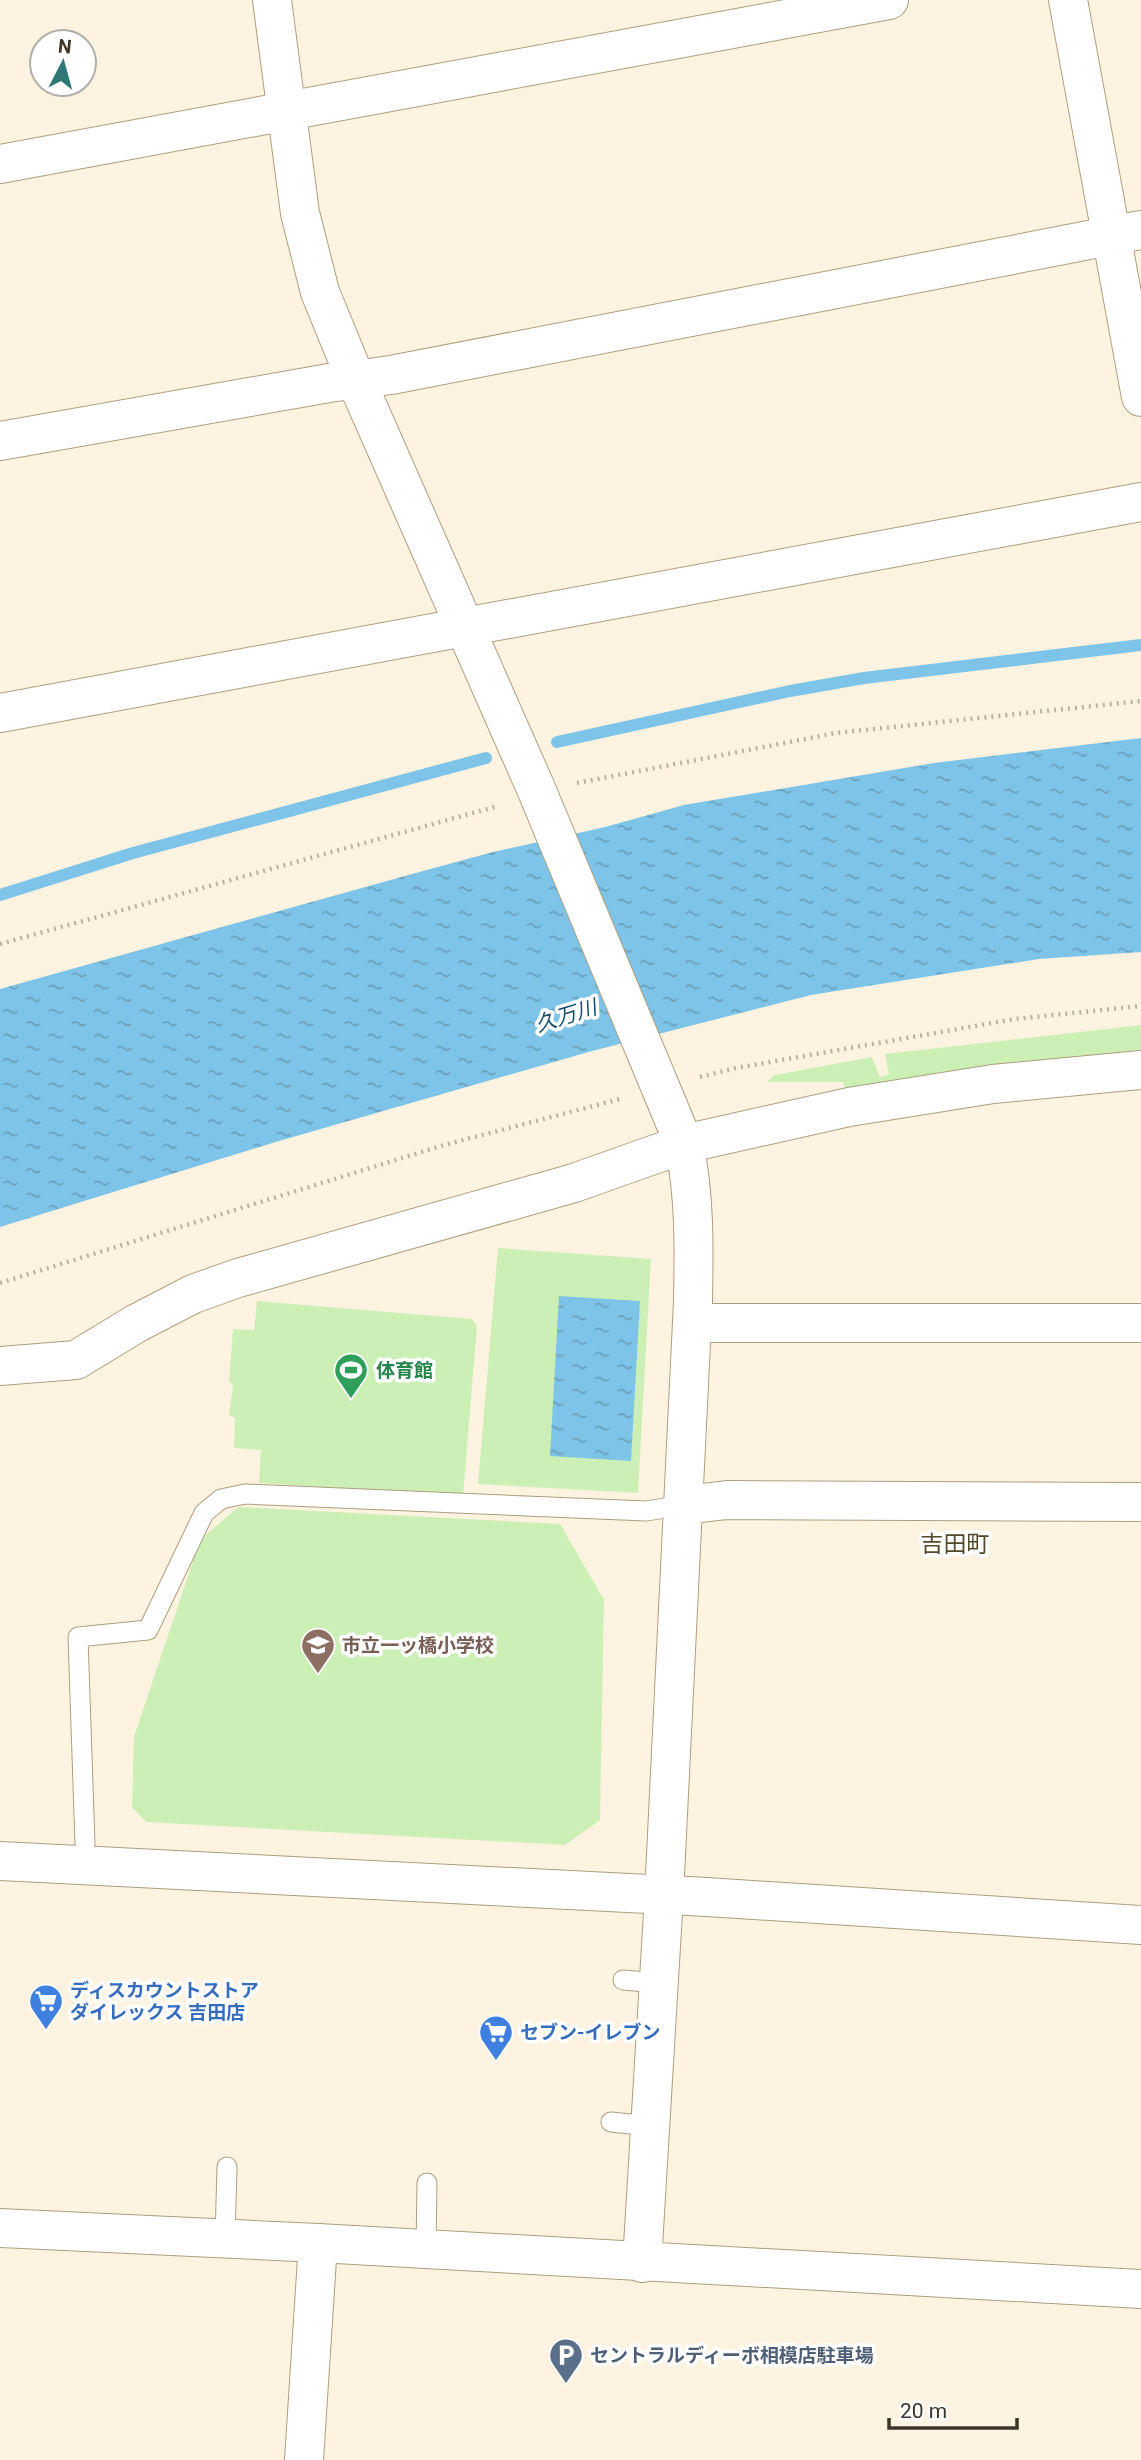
<svg xmlns="http://www.w3.org/2000/svg" width="1141" height="2460" font-family="Roboto,'Noto Sans JP',sans-serif">
<defs>
<pattern id="water-ripples" width="26" height="14" patternUnits="userSpaceOnUse" patternTransform="scale(1.75)"><rect width="26" height="14" fill="#7ec4e8"/><path d="M2 4q2-2 4 0t4 0M15 11q2-2 4 0t4 0" fill="none" stroke="#68a0bc"/></pattern>
</defs>
<rect width="100%" height="100%" fill="#fef3e0"/>
<path fill="#ccefb5" d="M 1141,1025 L 1141,1055 L 848,1096 L 843,1082 L 767,1082 L 775,1075 L 872,1057 L 880,1077 L 889,1074 L 885,1054 Z
M 498,1248 L 651,1259 L 638,1493 L 478,1484 Z
M 257,1301 L 472,1319 L 477,1326 L 463,1496 L 259,1483 L 261,1450 L 234,1448 L 235,1418 L 229,1415 L 233,1385 L 229,1381 L 233,1329 L 254,1330 Z
M 238,1507 L 560,1524 L 604,1600 L 600,1820 L 565,1845 L 146,1822 L 132,1807 L 134,1737 L 200,1540 Z"/>
<path fill="url(#water-ripples)" d="M 1141,738 L 1141,952 L 1039,959 L 811,995 L 592,1051 L 279,1141 L 0,1227 L 0,989 L 412,874 L 493,852 L 605,827 L 684,805 L 934,763 Z
M 559,1296 L 640,1301 L 631,1461 L 550,1456 Z"/>
<g fill="none" stroke-linecap="round" stroke-linejoin="round">
<path stroke="#7ec4e8" stroke-width="12" d="M 557,742 L 790,691 L 864,678 L 1141,645
M 0,895 L 133,853 L 486,758"/>
<g stroke="#ae9e7f" stroke-width="21">
<path id="service" d="M 85,1844 L 78,1637 L 148,1630 L 204,1513 L 221,1499 L 245,1494 L 646,1511 L 684,1505
M 623,1980 L 659,1983
M 611,2122 L 650,2126
M 225,2239 L 227,2167
M 426,2249 L 427,2183"/>
</g>
<g stroke="#ae9e7f" stroke-width="40">
<path id="minor" d="M 1068,0 L 1141,397
M 0,164 L 889,0
M 0,441 L 329,383 L 391,375 L 1141,230
M 0,713 L 1141,502
M 692,1323 L 1141,1323
M 0,1366 L 76,1360 L 137,1323 L 193,1294 L 238,1278 L 574,1183 L 684,1144 L 849,1107 L 993,1084 L 1141,1070
M 684,1505 L 727,1500 L 1141,1502
M 0,1861 L 707,1897 L 1141,1925
M 304,2460 L 318,2243"/>
</g>
<g stroke="#ae9e7f" stroke-width="40">
<path id="tertiary" d="M 272,0 L 300,213 L 320,292 L 356,380 L 537,791 L 684,1144 C 695,1196 694,1248 693,1302 L 664,1896 L 642,2263
M 0,2228 L 318,2243 L 1141,2289"/>
</g>
<path stroke="#bbb1a0" stroke-width="4.5" stroke-dasharray="2 5" stroke-linecap="butt" d="M 577,783 L 836,733 L 1141,701
M 0,944 L 498,806
M 700,1077 L 736,1068 L 1015,1019 L 1141,1006
M 0,1283 L 444,1145 L 620,1099"/>
<use href="#service" stroke="#fff" stroke-width="19"/>
<use href="#minor" stroke="#fff" stroke-width="38"/>
<use href="#tertiary" stroke="#fff" stroke-width="38"/>
</g>
<defs>
<g id="stadium-pin" transform="scale(1.75)"><path d="M0 17L-7.5 6A9.5 9.5 0 1 1 7.5 6Z" fill="#2e9e5b" stroke="#fff"/><path d="M0-5a6.5 5 0 1 0 0 10a6.5 5 0 1 0 0-10ZM-3.5-1.8h7v3.6h-7Z" fill="#fff"/></g>
<g id="school-pin" transform="scale(1.75)"><path d="M0 17L-7.5 6A9.5 9.5 0 1 1 7.5 6Z" fill="#8d6e63" stroke="#fff"/><path d="M0-5L7-2L0 1L-7-2ZM-4 1L0 2.5L4 1V4Q0 6-4 4Z" fill="#fff"/></g>
<g id="supermarket-pin" transform="scale(1.75)"><path d="M0 17L-7.5 6A9.5 9.5 0 1 1 7.5 6Z" fill="#3f7fe0" stroke="#fff"/><path d="M-6-5.5h2.5l.6 2H6L4.5 2H-2.5L-4.4-4H-6ZM-1.5 3.2a1.3 1.3 0 1 0 .1 0ZM3 3.2a1.3 1.3 0 1 0 .1 0Z" fill="#fff"/></g>
<g id="parking-pin" transform="scale(1.75)"><path d="M0 17L-7.5 6A9.5 9.5 0 1 1 7.5 6Z" fill="#5c6f8a" stroke="#fff"/><path d="M-3.5-5.5H1a3.5 3.5 0 0 1 0 7H-1V5.5H-3.5ZM-1-3.4V-.6H.8a1.4 1.4 0 0 0 0-2.8Z" fill="#fff"/></g>
</defs>
<g fill-rule="evenodd">
<use href="#stadium-pin" x="351" y="1370"/>
<use href="#school-pin" x="318" y="1645"/>
<use href="#supermarket-pin" x="46" y="2001"/>
<use href="#supermarket-pin" x="496" y="2032"/>
<use href="#parking-pin" x="566" y="2355"/>
</g>
<g text-anchor="middle" dominant-baseline="central" stroke-width="7" stroke-linejoin="round" paint-order="stroke">
<g font-size="19" font-weight="bold" fill="#27864d" stroke="#fff" text-anchor="start">
<text x="376" y="1370">体育館</text>
</g>
<g font-size="19" font-weight="bold" fill="#785e54" stroke="#fff" text-anchor="start">
<text x="342" y="1645">市立一ッ橋小学校</text>
</g>
<g font-size="19" font-weight="bold" fill="#366cbe" stroke="#fff" text-anchor="start">
<text x="70" y="1990">ディスカウントストア<tspan x="70" dy="22">ダイレックス 吉田店</tspan></text>
<text x="520" y="2032">セブン-イレブン</text>
</g>
<g font-size="19" font-weight="bold" fill="#4e5e75" stroke="#fff" text-anchor="start">
<text x="590" y="2355">セントラルディーボ相模店駐車場</text>
</g>
<g font-size="21" font-style="italic" fill="#19516a" stroke="#fff">
<text transform="translate(566 1016) rotate(-17)">久万川</text>
</g>
<g font-size="23" fill="#55472a" stroke="#fff">
<text x="955" y="1544">吉田町</text>
</g>
</g>
<g transform="translate(63 63) rotate(6)"><circle r="33" fill="#ffffff" stroke="#b1afa9" stroke-width="2"/>
<path d="M0-5L12 26L0 18L-12 26Z" fill="#2f7875"/>
<text y="-10" font-size="19" font-weight="bold" text-anchor="middle" fill="#3d3629">N</text>
</g>
<path d="M889 2418v10h128v-10" fill="none" stroke="#3d3629" stroke-width="3.5"/>
<text x="900" y="2418" font-size="21" fill="#3d3629" stroke="#ffffff" stroke-width="5" paint-order="stroke">20 m</text>
</svg>
